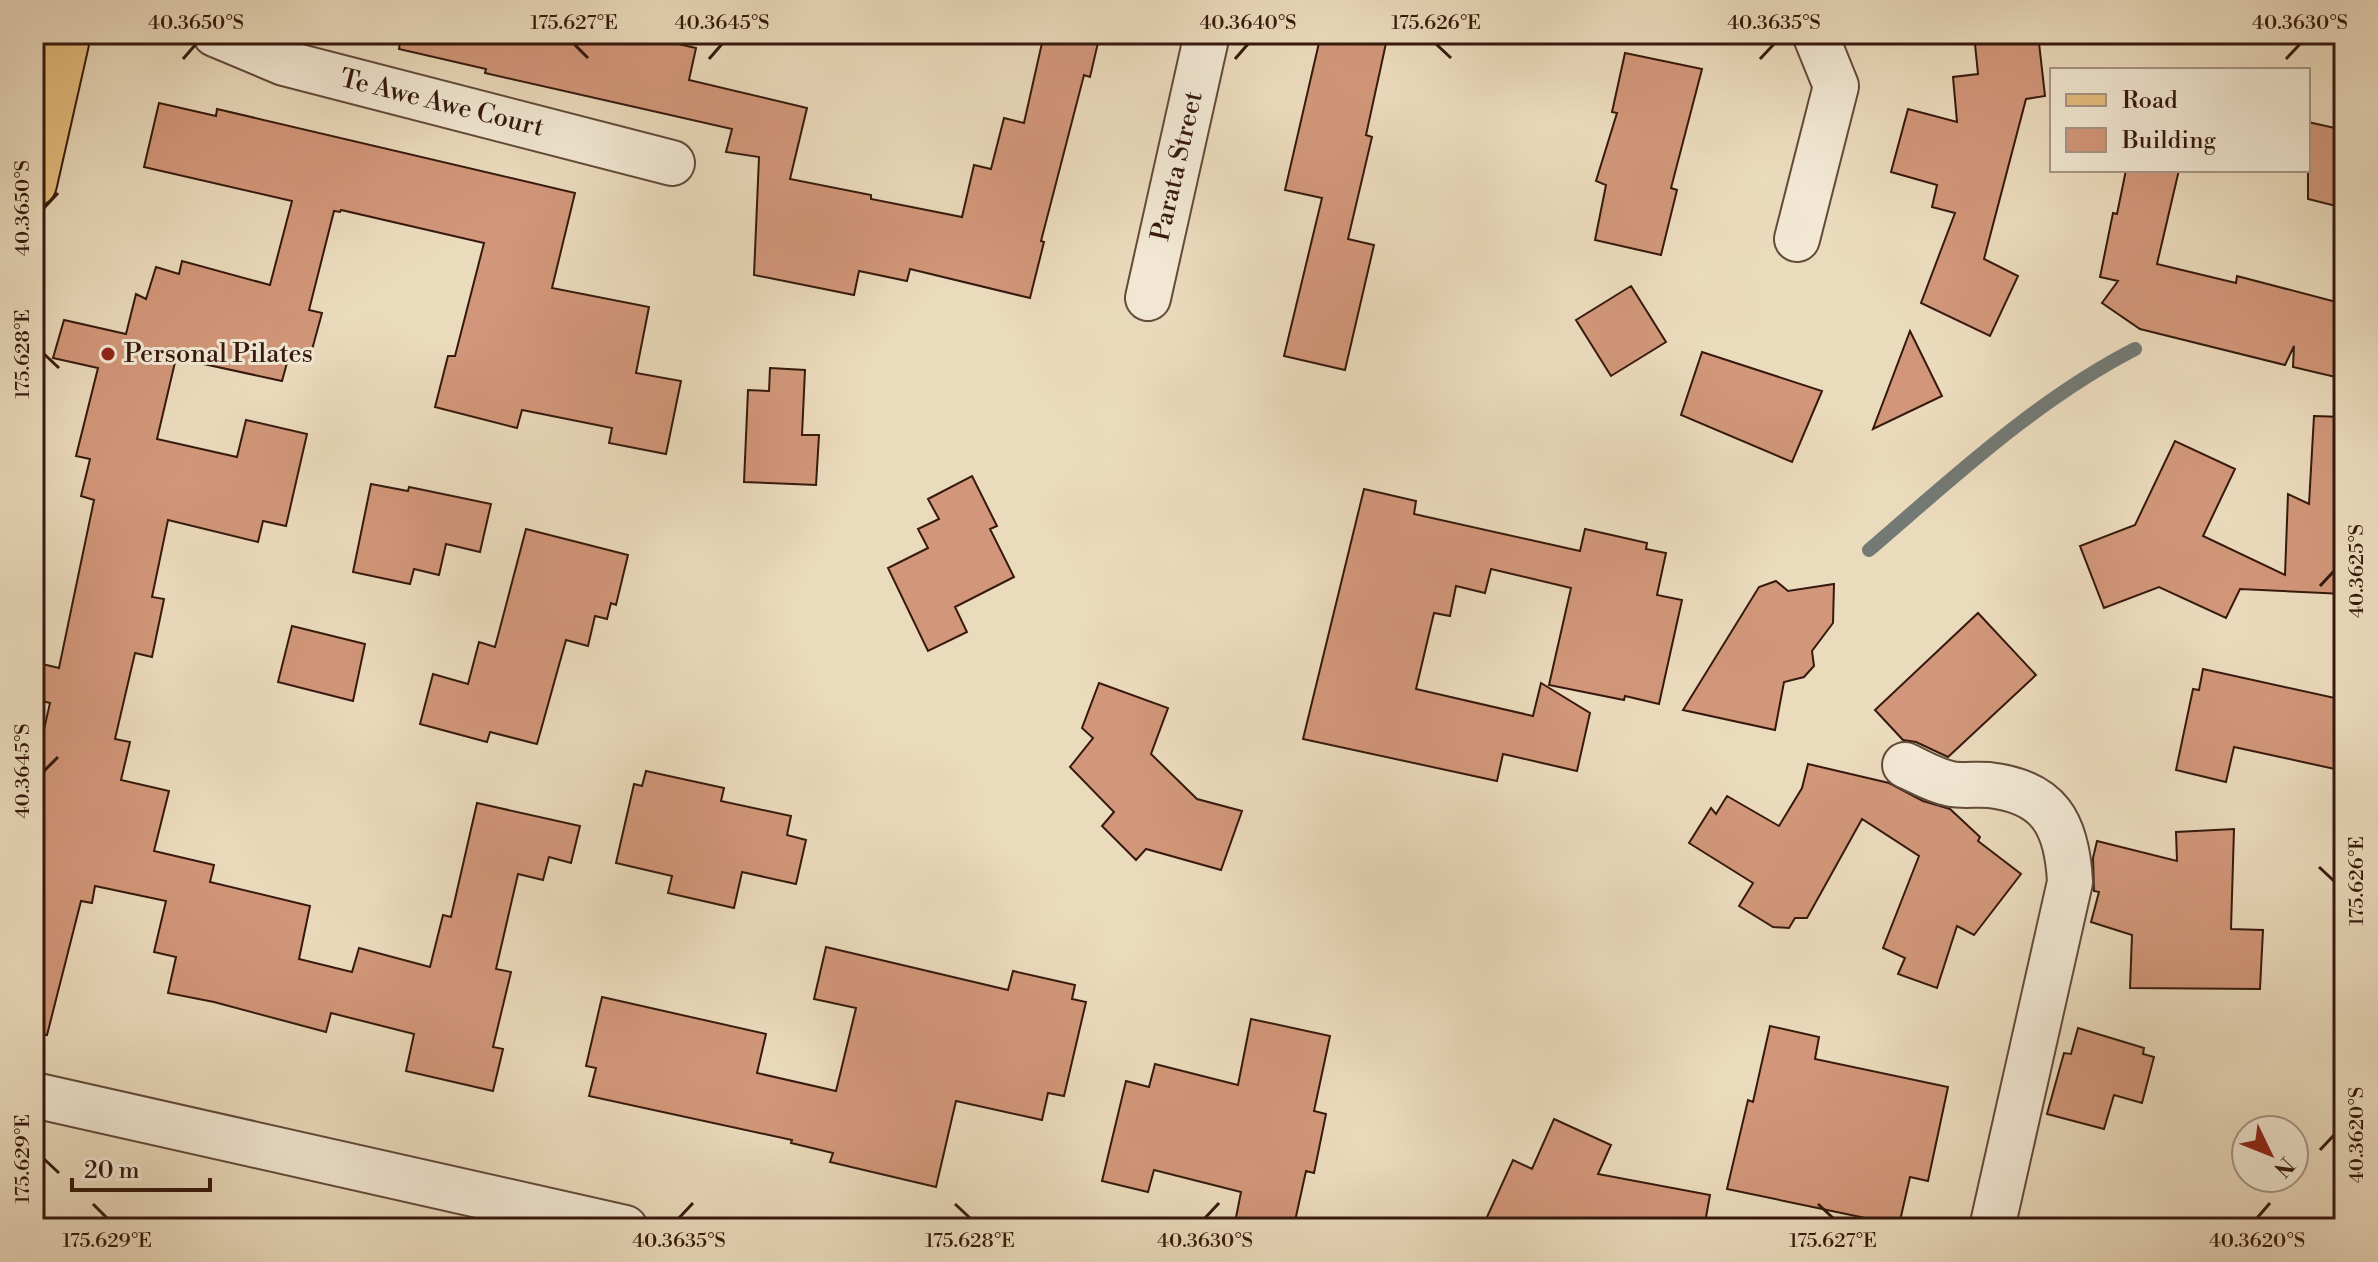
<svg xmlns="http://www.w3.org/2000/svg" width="2378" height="1262" font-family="'Libre Bodoni',serif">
<rect width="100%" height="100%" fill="#ebdbbd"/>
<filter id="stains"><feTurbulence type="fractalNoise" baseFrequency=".0025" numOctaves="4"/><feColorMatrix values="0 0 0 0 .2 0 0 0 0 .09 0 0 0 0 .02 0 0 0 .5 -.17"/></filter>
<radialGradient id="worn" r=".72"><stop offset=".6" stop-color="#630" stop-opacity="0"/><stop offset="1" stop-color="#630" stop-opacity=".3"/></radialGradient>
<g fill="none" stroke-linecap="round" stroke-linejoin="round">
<path stroke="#737974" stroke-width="14" d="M 1869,550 C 1953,478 2036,400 2135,349"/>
</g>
<path fill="#d2977a" stroke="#36190d" stroke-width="2" d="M 401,34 L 634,34 L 696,48 L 689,80 L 807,108 L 790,179 L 871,195 L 871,199 L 962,217 L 974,165 L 991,169 L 1004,118 L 1024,123 L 1044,34 L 1100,34 L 1090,77 L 1084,75 L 1041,241 L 1044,242 L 1030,298 L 910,269 L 907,281 L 859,271 L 854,295 L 754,275 L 759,157 L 726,152 L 732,129 L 485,73 L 486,69 L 399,49 Z
M 1321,34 L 1388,34 L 1366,135 L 1372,137 L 1348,239 L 1374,245 L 1345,370 L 1284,356 L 1322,198 L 1285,190 Z
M 1974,34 L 2038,34 L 2045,96 L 2026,99 L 1984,259 L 2018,276 L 1990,336 L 1921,303 L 1955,213 L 1932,207 L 1937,185 L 1891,172 L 1908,109 L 1957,122 L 1953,77 L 1978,74 Z
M 1625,53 L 1702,69 L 1671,188 L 1677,190 L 1661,255 L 1595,240 L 1606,185 L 1596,181 L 1617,113 L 1612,112 Z
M 159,103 L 216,116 L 217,109 L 575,193 L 552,288 L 649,307 L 636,373 L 681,381 L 666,454 L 609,443 L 612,428 L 522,410 L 517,428 L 435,407 L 448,356 L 455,356 L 484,243 L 341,210 L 340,212 L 334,211 L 309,310 L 322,313 L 310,357 L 290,352 L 282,381 L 176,358 L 157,439 L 237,457 L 246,420 L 307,434 L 286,526 L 263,521 L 258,542 L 168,520 L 152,597 L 164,599 L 152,657 L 135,653 L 115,739 L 130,742 L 121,780 L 169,791 L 154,851 L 214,865 L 210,882 L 310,906 L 299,959 L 352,972 L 359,948 L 430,967 L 443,915 L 451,917 L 477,803 L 580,826 L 571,863 L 549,857 L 543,880 L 518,874 L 496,969 L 511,972 L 493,1047 L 503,1049 L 493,1091 L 406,1071 L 414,1034 L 331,1013 L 326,1032 L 214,1002 L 168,993 L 176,957 L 154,952 L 166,901 L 95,886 L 92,903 L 81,901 L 47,1035 L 34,1033 L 34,773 L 50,703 L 34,699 L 34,662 L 59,668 L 94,500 L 81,496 L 90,459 L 76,456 L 98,368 L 53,358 L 64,320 L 126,334 L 136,294 L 146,299 L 156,267 L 179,274 L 182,261 L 270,285 L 292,201 L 144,167 Z
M 2308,122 L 2344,130 L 2344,208 L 2308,199 Z
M 2126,170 L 2179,170 L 2157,264 L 2236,283 L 2237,276 L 2344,304 L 2344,379 L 2293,367 L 2294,346 L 2285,365 L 2140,329 L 2102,303 L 2118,281 L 2100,277 L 2113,213 L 2117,214 Z
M 1631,286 L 1666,342 L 1611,376 L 1576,320 Z
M 1910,331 L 1942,396 L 1873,429 Z
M 1702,352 L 1822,391 L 1792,462 L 1681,415 Z
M 770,368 L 805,370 L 802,435 L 819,435 L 816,485 L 744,482 L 748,390 L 769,391 Z
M 2314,416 L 2344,417 L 2344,594 L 2240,589 L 2226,618 L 2159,587 L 2104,608 L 2080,546 L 2135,525 L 2175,441 L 2235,469 L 2203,536 L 2285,575 L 2288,494 L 2309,504 Z
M 972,476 L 997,526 L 990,529 L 1014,577 L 955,607 L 967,632 L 928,651 L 888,568 L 928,548 L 918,529 L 939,519 L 928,499 Z
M 371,484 L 408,491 L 409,487 L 491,504 L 480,552 L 446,544 L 439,575 L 414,569 L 410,584 L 353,572 Z
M 1364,489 L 1416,501 L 1414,514 L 1580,551 L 1585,529 L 1647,543 L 1646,549 L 1666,553 L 1657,595 L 1682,600 L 1659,704 L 1625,696 L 1624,700 L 1549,685 L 1571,588 L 1491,569 L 1485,593 L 1456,586 L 1450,616 L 1434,613 L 1416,689 L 1533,716 L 1541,683 L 1590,713 L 1577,771 L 1503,754 L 1497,781 L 1303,739 Z
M 526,529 L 628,555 L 616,605 L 611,603 L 607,619 L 595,616 L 588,646 L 566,640 L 537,744 L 490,732 L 487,742 L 420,724 L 433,674 L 468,684 L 479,642 L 495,647 Z
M 1776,581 L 1788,591 L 1834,584 L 1833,623 L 1812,651 L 1814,666 L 1804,677 L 1784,682 L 1775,730 L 1683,710 L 1759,587 Z
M 1978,613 L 2036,675 L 1948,757 L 1916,742 L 1903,740 L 1875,710 Z
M 292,626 L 365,644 L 353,701 L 278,682 Z
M 2203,669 L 2344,700 L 2344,771 L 2234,747 L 2226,782 L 2176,770 L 2193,689 L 2199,690 Z
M 1099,683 L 1168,708 L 1151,754 L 1197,799 L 1242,811 L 1221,870 L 1146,849 L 1136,860 L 1102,826 L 1114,812 L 1070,767 L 1093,738 L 1082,728 Z
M 1808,764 L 1889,783 L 1923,801 L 1950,809 L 1980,837 L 1978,841 L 2021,874 L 1974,935 L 1957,926 L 1937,988 L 1898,974 L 1905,958 L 1883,948 L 1919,856 L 1862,819 L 1807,918 L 1795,918 L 1789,928 L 1773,927 L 1739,906 L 1753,883 L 1689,843 L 1711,808 L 1716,814 L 1727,796 L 1779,826 L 1802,788 Z
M 646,771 L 724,788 L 721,801 L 791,816 L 787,835 L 806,840 L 796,884 L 742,872 L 734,908 L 668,893 L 672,876 L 616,863 L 634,784 L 642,786 Z
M 2234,829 L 2231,929 L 2263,930 L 2260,989 L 2130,988 L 2132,935 L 2091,922 L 2099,892 L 2094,891 L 2093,858 L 2097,841 L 2177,861 L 2176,832 Z
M 826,947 L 1008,990 L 1013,971 L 1075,985 L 1072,999 L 1086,1002 L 1064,1096 L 1048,1093 L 1042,1120 L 956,1101 L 936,1187 L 830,1162 L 833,1153 L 791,1143 L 792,1140 L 589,1096 L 596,1068 L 586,1066 L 602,997 L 766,1034 L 757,1073 L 836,1091 L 856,1008 L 814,999 Z
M 1251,1019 L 1330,1036 L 1314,1111 L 1326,1114 L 1314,1173 L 1306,1171 L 1295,1221 L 1285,1219 L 1283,1228 L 1234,1228 L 1241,1192 L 1154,1170 L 1148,1192 L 1102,1181 L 1126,1081 L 1149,1087 L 1155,1064 L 1238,1085 Z
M 1770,1026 L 1819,1037 L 1815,1059 L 1948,1087 L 1928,1181 L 1910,1177 L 1899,1225 L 1727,1189 L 1748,1100 L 1753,1102 Z
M 2078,1028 L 2144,1048 L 2143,1054 L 2154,1057 L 2142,1103 L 2114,1095 L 2104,1129 L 2047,1114 L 2064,1053 L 2071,1054 Z
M 1554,1119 L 1611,1145 L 1598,1174 L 1710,1195 L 1704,1228 L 1482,1228 L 1513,1160 L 1532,1169 Z"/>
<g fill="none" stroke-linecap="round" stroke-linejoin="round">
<g stroke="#634a39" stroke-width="48">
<path id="minor" d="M 215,34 L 284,63 L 672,163
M 1797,239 L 1836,86 L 1815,34
M 1148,298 L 1207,34
M 1905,765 C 1920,772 1935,781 1951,784 C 1963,786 1976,784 1989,785 C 2049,792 2067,823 2070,882 L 1992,1228
M 34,1095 L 625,1228"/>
</g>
<g stroke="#36190d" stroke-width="48">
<path id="major" d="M 34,184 L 68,34"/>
</g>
<use href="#minor" stroke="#f2e8d4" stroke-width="44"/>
<use href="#major" stroke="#e6be7e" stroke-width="44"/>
</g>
<path fill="none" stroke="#36190d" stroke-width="3" d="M 574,44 L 588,58M 1436,44 L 1451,58M 183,59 L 196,44M 709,59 L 722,44M 1235,59 L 1248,44M 1760,59 L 1774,44M 2286,59 L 2300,44M 44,208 L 58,193M 44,354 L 59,368M 2320,586 L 2334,571M 44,771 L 58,757M 2319,867 L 2334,881M 2320,1150 L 2334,1135M 44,1159 L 59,1173M 93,1204 L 107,1218M 955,1204 L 970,1218M 1818,1204 L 1833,1218M 679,1218 L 693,1203M 1205,1218 L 1219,1203M 2257,1218 L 2270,1203"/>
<circle fill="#8f2418" stroke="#f2e8d4" stroke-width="3" cx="108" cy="354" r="8"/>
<g text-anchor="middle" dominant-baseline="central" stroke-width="6" stroke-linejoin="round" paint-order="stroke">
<g font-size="26" fill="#36190d" stroke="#f2e8d4">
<text transform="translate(442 103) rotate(14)">Te Awe Awe Court</text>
<text transform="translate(1177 166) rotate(-77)">Parata Street</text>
</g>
<g font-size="26" fill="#36190d" stroke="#f2e8d4" text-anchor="start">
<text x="124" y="354">Personal Pilates</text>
</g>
</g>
<rect width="2378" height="1262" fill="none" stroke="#ebdbbd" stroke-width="88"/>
<rect x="2050" y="68" width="260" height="104" fill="#f2e8d4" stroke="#a79584" stroke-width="2"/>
<rect x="2066" y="94" width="40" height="12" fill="#e6be7e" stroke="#a79584" stroke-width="2"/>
<text x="2122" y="108" font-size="24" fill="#36190d">Road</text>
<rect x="2066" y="128" width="40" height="24" fill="#d2977a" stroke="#a79584" stroke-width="2"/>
<text x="2122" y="148" font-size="24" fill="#36190d">Building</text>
<g transform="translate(2270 1154) rotate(133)"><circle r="38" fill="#f2e8d4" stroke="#a79584" stroke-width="2"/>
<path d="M0-6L14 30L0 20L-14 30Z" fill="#8f2418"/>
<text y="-12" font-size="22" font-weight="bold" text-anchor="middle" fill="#36190d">N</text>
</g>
<path d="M72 1178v12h138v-12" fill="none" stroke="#36190d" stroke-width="4"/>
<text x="84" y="1178" font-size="24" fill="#36190d" stroke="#f2e8d4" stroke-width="6" paint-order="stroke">20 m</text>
<rect x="44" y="44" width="2290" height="1174" fill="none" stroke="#36190d" stroke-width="3"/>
<g font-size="20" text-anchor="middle" fill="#36190d">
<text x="196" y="29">40.3650°S</text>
<text x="574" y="29">175.627°E</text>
<text x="722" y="29">40.3645°S</text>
<text x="1248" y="29">40.3640°S</text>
<text x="1436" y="29">175.626°E</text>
<text x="1774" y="29">40.3635°S</text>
<text x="2300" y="29">40.3630°S</text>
<text transform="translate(22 208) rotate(-90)" y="7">40.3650°S</text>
<text transform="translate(22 354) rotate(-90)" y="7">175.628°E</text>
<text transform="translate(2356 571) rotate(-90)" y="7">40.3625°S</text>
<text transform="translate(22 771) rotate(-90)" y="7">40.3645°S</text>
<text transform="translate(2356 881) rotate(-90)" y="7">175.626°E</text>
<text transform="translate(2356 1135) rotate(-90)" y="7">40.3620°S</text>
<text transform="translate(22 1159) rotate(-90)" y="7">175.629°E</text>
<text x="107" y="1247">175.629°E</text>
<text x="679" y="1247">40.3635°S</text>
<text x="970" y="1247">175.628°E</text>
<text x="1205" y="1247">40.3630°S</text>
<text x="1833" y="1247">175.627°E</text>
<text x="2257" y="1247">40.3620°S</text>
</g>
<rect width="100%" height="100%" filter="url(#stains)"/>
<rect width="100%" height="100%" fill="url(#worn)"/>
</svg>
